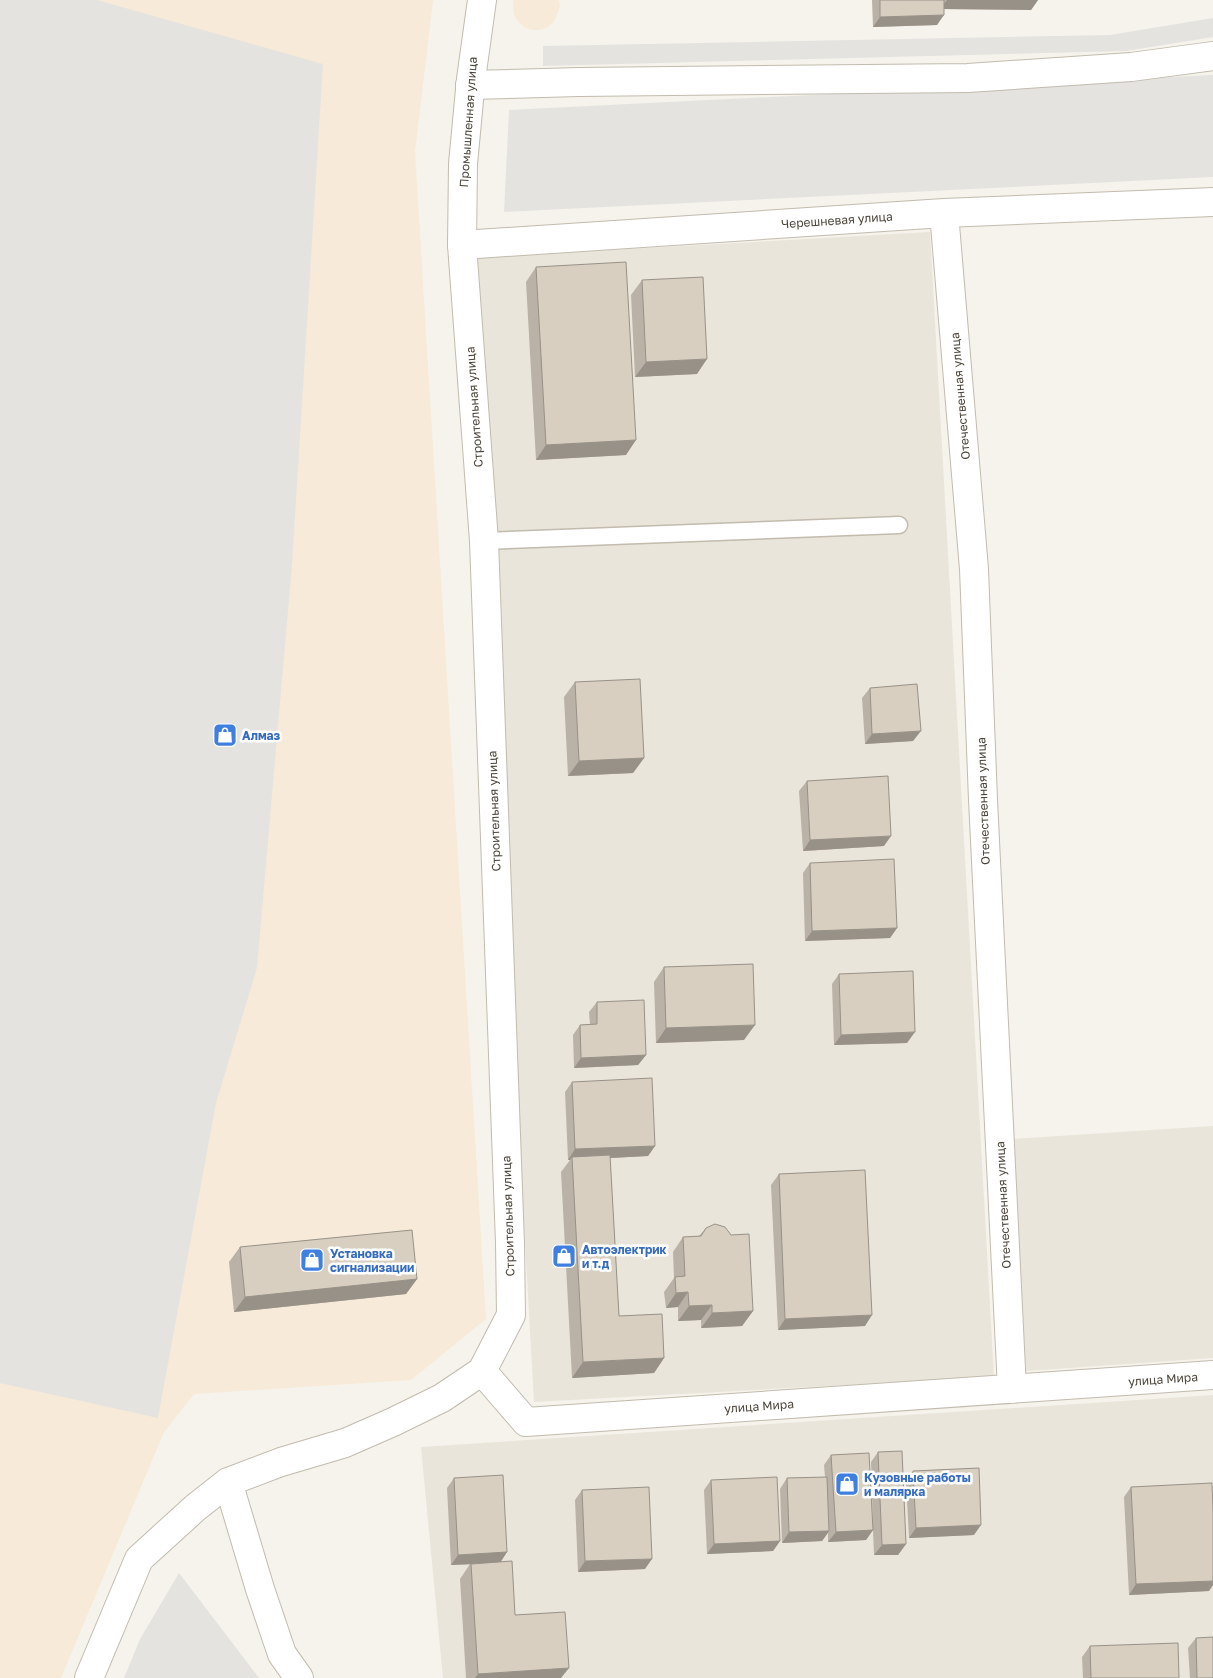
<svg xmlns="http://www.w3.org/2000/svg" width="1213" height="1678" font-family="'Golos Text',sans-serif">
<rect width="100%" height="100%" fill="#f6f3ec"/>
<path fill="#eae5da" d="M 930,232 L 994,1377 L 534,1402 L 470,258 Z
M 1213,1126 L 1213,1358 L 1026,1371 L 1011,1139 Z
M 1213,1395 L 1213,1678 L 443,1678 L 421,1447 Z"/>
<path fill="#f7ead8" d="M 0,0 L 433,0 L 415,152 L 486,1319 L 411,1380 L 194,1394 L 164,1432 L 61,1678 L 0,1678 Z
M 559,0 L 560,6 L 554,22 L 548,27 L 540,30 L 532,30 L 524,27 L 518,22 L 514,15 L 513,0 Z"/>
<path fill="#e5e3e0" d="M 0,0 L 97,0 L 323,64 L 292,565 L 257,968 L 216,1103 L 158,1418 L 0,1383 Z
M 1213,18 L 1213,37 L 1126,51 L 543,66 L 543,46 L 1110,35 Z
M 1213,75 L 1213,177 L 504,212 L 509,110 Z
M 179,1573 L 259,1678 L 124,1678 L 140,1639 Z"/>
<g fill="none" stroke-linecap="round" stroke-linejoin="round">
<g stroke="#c2bbae" stroke-width="19">
<path id="service" d="M 484,541 L 899,525"/>
</g>
<g stroke="#c2bbae" stroke-width="30">
<path id="minor" d="M 470,85 L 579,82 L 968,78 L 1131,67 L 1213,56
M 944,213 L 974,569 L 983,800 L 1012,1389
M 462,245 L 944,213 L 1213,202
M 482,1371 L 526,1422 L 1213,1375"/>
</g>
<g stroke="#c2bbae" stroke-width="30">
<path id="tertiary" d="M 228,1482 L 260,1589 L 282,1654 L 299,1678
M 89,1678 L 139,1559 L 195,1508 L 228,1482 L 281,1462 L 345,1443 L 393,1422 L 442,1398 L 482,1371 L 511,1315 L 510,1243 L 484,541 L 462,245 L 463,164 L 471,79 L 482,0"/>
</g>
<use href="#service" stroke="#fff" stroke-width="16"/>
<use href="#minor" stroke="#fff" stroke-width="28"/>
<use href="#tertiary" stroke="#fff" stroke-width="28"/>
</g>
<path fill="#bab2a6" d="M 872,0 L 1038,0 L 1031,10 L 944,9 L 937,25 L 873,27 Z
M 536,267 L 626,455 L 536,460 L 526,282 Z
M 642,280 L 697,374 L 635,377 L 631,295 Z
M 575,682 L 644,758 L 633,773 L 568,776 L 564,697 Z
M 870,688 L 913,741 L 865,744 L 862,698 Z
M 807,781 L 884,846 L 803,851 L 799,791 Z
M 810,863 L 897,928 L 890,938 L 805,941 L 803,873 Z
M 664,967 L 744,1040 L 656,1043 L 654,982 Z
M 839,974 L 907,1043 L 834,1045 L 832,984 Z
M 597,1002 L 646,1055 L 638,1065 L 574,1068 L 573,1035 L 580,1025 L 590,1024 L 589,1012 Z
M 572,1082 L 655,1146 L 648,1156 L 610,1158 L 619,1316 L 664,1358 L 654,1373 L 572,1378 L 561,1172 L 570,1160 L 568,1160 L 565,1092 Z
M 779,1174 L 865,1326 L 778,1330 L 771,1185 Z
M 706,1228 L 753,1311 L 742,1326 L 701,1328 L 701,1320 L 678,1321 L 678,1307 L 666,1308 L 664,1292 L 674,1278 L 673,1252 L 683,1237 L 699,1236 Z
M 240,1247 L 417,1279 L 406,1294 L 234,1312 L 229,1262 Z
M 878,1452 L 906,1544 L 898,1555 L 874,1555 L 873,1530 L 866,1540 L 828,1542 L 828,1533 L 822,1541 L 782,1543 L 780,1489 L 787,1478 L 825,1477 L 824,1465 L 831,1455 L 873,1527 L 871,1462 Z
M 913,1471 L 974,1535 L 909,1538 L 906,1482 Z
M 454,1478 L 507,1552 L 500,1562 L 515,1615 L 561,1678 L 466,1678 L 460,1579 L 470,1564 L 451,1565 L 447,1488 Z
M 711,1480 L 780,1541 L 773,1551 L 707,1554 L 704,1490 Z
M 1131,1487 L 1209,1591 L 1129,1595 L 1124,1497 Z
M 582,1490 L 645,1569 L 578,1572 L 575,1500 Z
M 1196,1638 L 1213,1678 L 1190,1678 L 1188,1648 Z
M 1090,1646 L 1179,1678 L 1083,1678 L 1082,1657 Z"/>
<path fill="#979187" d="M 947,0 L 1038,0 L 1031,10 L 940,9 Z
M 944,15 L 937,25 L 873,27 L 880,17 Z
M 707,359 L 697,374 L 635,377 L 646,362 Z
M 636,440 L 626,455 L 536,460 L 546,445 Z
M 921,731 L 913,741 L 865,744 L 872,734 Z
M 644,758 L 633,773 L 568,776 L 579,761 Z
M 891,836 L 884,846 L 803,851 L 810,840 Z
M 897,928 L 890,938 L 805,941 L 812,931 Z
M 755,1025 L 744,1040 L 656,1043 L 666,1028 Z
M 915,1032 L 907,1043 L 834,1045 L 841,1035 Z
M 646,1055 L 638,1065 L 574,1068 L 581,1058 Z
M 655,1146 L 648,1156 L 572,1160 L 572,1157 L 570,1160 L 568,1160 L 575,1149 Z
M 417,1279 L 406,1294 L 234,1312 L 245,1297 Z
M 688,1292 L 678,1307 L 666,1308 L 676,1293 Z
M 712,1305 L 701,1320 L 678,1321 L 689,1306 Z
M 753,1311 L 742,1326 L 701,1328 L 712,1313 Z
M 872,1315 L 865,1326 L 778,1330 L 785,1319 Z
M 664,1358 L 654,1373 L 572,1378 L 583,1362 Z
M 981,1525 L 974,1535 L 909,1538 L 916,1528 Z
M 873,1530 L 866,1540 L 828,1542 L 836,1532 Z
M 829,1531 L 822,1541 L 782,1543 L 789,1532 Z
M 780,1541 L 773,1551 L 707,1554 L 714,1544 Z
M 906,1544 L 898,1555 L 874,1555 L 882,1545 Z
M 507,1552 L 500,1563 L 451,1565 L 458,1555 Z
M 652,1559 L 645,1569 L 578,1572 L 585,1561 Z
M 1213,1581 L 1213,1585 L 1209,1591 L 1129,1595 L 1136,1584 Z
M 569,1668 L 561,1678 L 475,1678 L 478,1674 Z"/>
<path fill="#d8cfc1" stroke="#979187" d="M 880,0 L 944,0 L 944,15 L 880,17 Z
M 626,262 L 636,440 L 546,445 L 536,267 Z
M 703,277 L 707,359 L 646,362 L 642,280 Z
M 640,679 L 644,758 L 579,761 L 575,682 Z
M 917,684 L 921,731 L 872,734 L 870,688 Z
M 888,776 L 891,836 L 810,840 L 807,781 Z
M 894,859 L 897,928 L 812,931 L 810,863 Z
M 753,964 L 755,1025 L 666,1028 L 664,967 Z
M 913,971 L 915,1032 L 841,1035 L 839,974 Z
M 644,1000 L 646,1055 L 581,1058 L 580,1025 L 597,1024 L 597,1002 Z
M 652,1078 L 655,1146 L 575,1149 L 572,1082 Z
M 610,1155 L 619,1316 L 662,1314 L 664,1358 L 583,1362 L 572,1157 Z
M 865,1170 L 872,1315 L 785,1319 L 779,1174 Z
M 715,1224 L 725,1227 L 731,1235 L 749,1234 L 753,1311 L 712,1313 L 712,1305 L 689,1306 L 688,1292 L 676,1293 L 675,1277 L 685,1276 L 683,1237 L 701,1236 L 706,1228 Z
M 412,1230 L 417,1279 L 245,1297 L 240,1247 Z
M 902,1451 L 906,1544 L 882,1545 L 878,1452 Z
M 869,1453 L 873,1530 L 836,1532 L 831,1455 Z
M 979,1468 L 981,1525 L 916,1528 L 913,1471 Z
M 503,1475 L 507,1552 L 458,1555 L 454,1478 Z
M 777,1477 L 780,1541 L 714,1544 L 711,1480 Z
M 827,1477 L 829,1531 L 789,1532 L 787,1478 Z
M 1212,1483 L 1213,1511 L 1213,1581 L 1136,1584 L 1131,1487 Z
M 649,1487 L 652,1559 L 585,1561 L 582,1490 Z
M 512,1561 L 515,1615 L 565,1612 L 569,1668 L 478,1674 L 471,1564 Z
M 1213,1637 L 1213,1678 L 1197,1678 L 1196,1638 Z
M 1178,1643 L 1179,1678 L 1091,1678 L 1090,1646 Z"/>
<defs>
<g id="shop-square" transform="scale(1.25)"><rect x="-9" y="-9" width="18" height="18" rx="4" fill="#3f7fe0" stroke="#fff"/><path d="M-5-2.5h2.3a2.7 3.5 0 0 1 5.4 0H5L5.5 6h-11ZM-1.5-2.5h3a1.5 2.3 0 0 0-3 0Z" fill="#fff"/></g>
</defs>
<g fill-rule="evenodd">
<use href="#shop-square" x="225" y="735"/>
<use href="#shop-square" x="564" y="1256"/>
<use href="#shop-square" x="312" y="1260"/>
<use href="#shop-square" x="847" y="1484"/>
</g>
<g text-anchor="middle" dominant-baseline="central" stroke-width="5" stroke-linejoin="round" paint-order="stroke">
<g font-size="12" fill="#4b4439" stroke="#fff">
<text transform="translate(468 122) rotate(-86)">Промышленная улица</text>
<text transform="translate(837 220) rotate(-4)">Черешневая улица</text>
<text transform="translate(960 396) rotate(-95)">Отечественная улица</text>
<text transform="translate(474 407) rotate(-94)">Строительная улица</text>
<text transform="translate(983 801) rotate(-92)">Отечественная улица</text>
<text transform="translate(494 811) rotate(-92)">Строительная улица</text>
<text transform="translate(1003 1205) rotate(-93)">Отечественная улица</text>
<text transform="translate(508 1216) rotate(-92)">Строительная улица</text>
<text transform="translate(1163 1379) rotate(-4)">улица Мира</text>
<text transform="translate(759 1406) rotate(-4)">улица Мира</text>
</g>
<g font-size="12" font-weight="bold" fill="#366cbe" stroke="#fff" text-anchor="start">
<text x="242" y="735">Алмаз</text>
<text x="582" y="1249">Автоэлектрик<tspan x="582" dy="14">и т.д</tspan></text>
<text x="330" y="1253">Установка<tspan x="330" dy="14">сигнализации</tspan></text>
<text x="864" y="1477">Кузовные работы<tspan x="864" dy="14">и малярка</tspan></text>
</g>
</g>
</svg>
